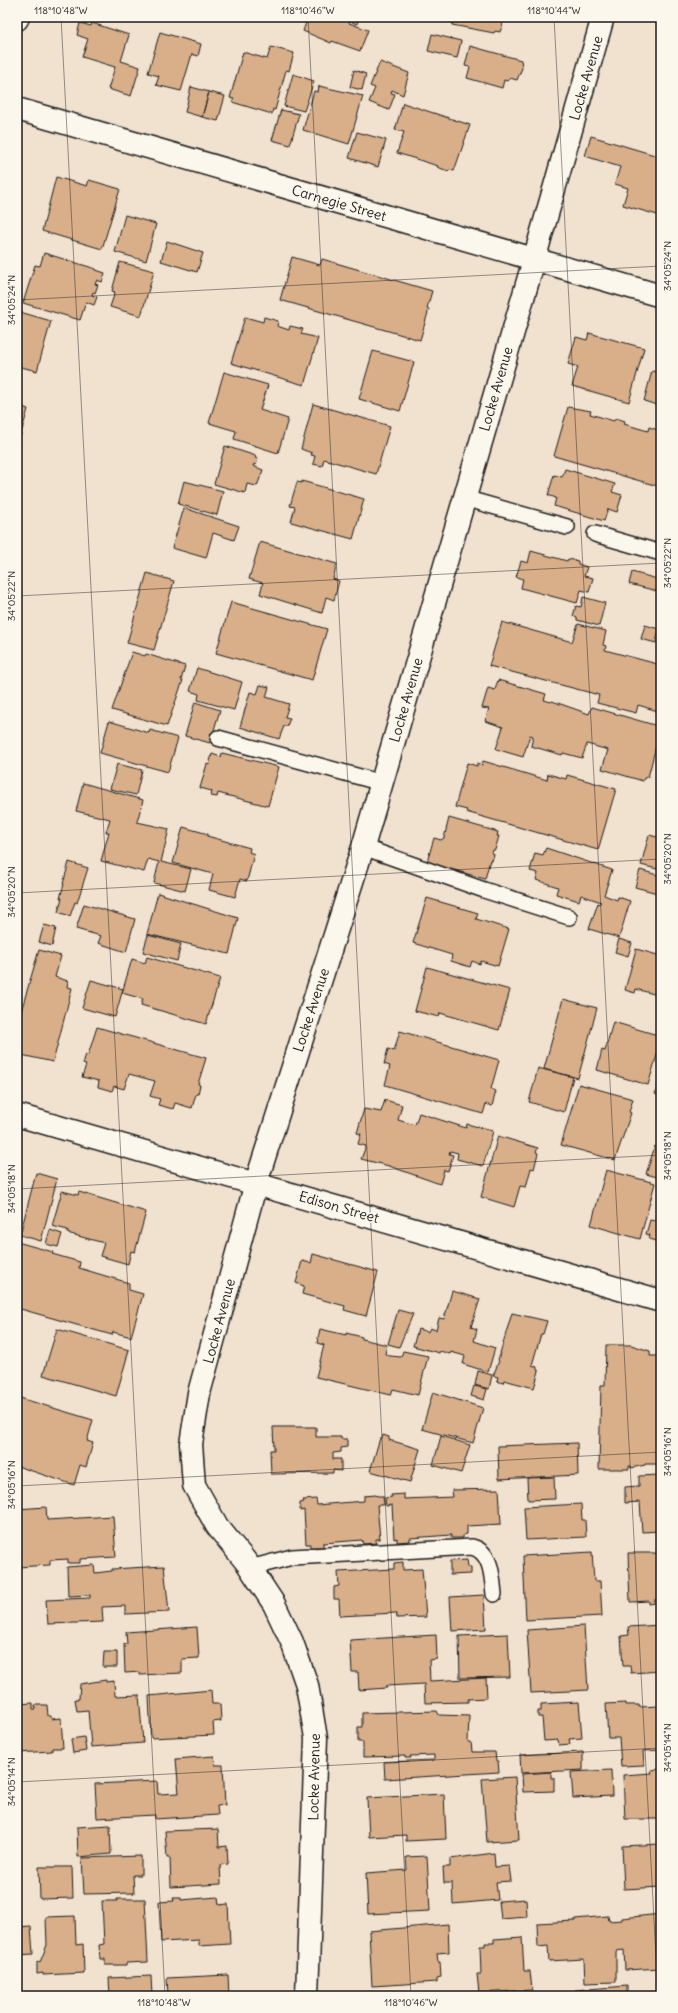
<svg xmlns="http://www.w3.org/2000/svg" width="678" height="2013" font-family="Delius,sans-serif">
<rect width="100%" height="100%" fill="#f1e1cf"/>
<filter id="ink" filterUnits="userSpaceOnUse"><feTurbulence type="fractalNoise" baseFrequency=".025" numOctaves="2"/><feDisplacementMap in="SourceGraphic" scale="8" xChannelSelector="R" yChannelSelector="G"/><feConvolveMatrix kernelMatrix="1 2 1 2 8 2 1 2 1" color-interpolation-filters="sRGB"/></filter>
<g filter="url(#ink)">
<path fill="#d9af8a" stroke="#1c1c1c" d="M 308,17 L 359,17 L 357,24 L 350,21 L 349,23 L 368,30 L 360,51 L 332,41 L 331,43 L 303,31 Z
M 454,17 L 505,17 L 500,32 L 495,31 L 494,33 L 452,25 Z
M 80,23 L 91,26 L 92,23 L 129,35 L 121,61 L 140,67 L 131,96 L 108,89 L 115,67 L 82,57 L 88,39 L 77,35 Z
M 160,32 L 201,44 L 198,56 L 192,54 L 181,91 L 156,85 L 159,76 L 148,73 Z
M 432,34 L 461,41 L 457,58 L 428,51 Z
M 470,46 L 521,60 L 522,68 L 517,80 L 510,78 L 507,81 L 504,80 L 502,88 L 467,78 L 470,67 L 465,66 Z
M 271,47 L 294,53 L 289,71 L 286,70 L 275,110 L 273,109 L 272,114 L 232,102 L 234,99 L 230,98 L 243,52 L 267,59 Z
M 380,62 L 409,73 L 403,95 L 392,90 L 391,93 L 395,94 L 389,110 L 369,102 L 375,88 L 370,86 Z
M 354,70 L 366,74 L 362,90 L 350,87 Z
M 293,74 L 314,81 L 304,111 L 284,106 Z
M 319,86 L 363,96 L 349,144 L 303,130 L 314,91 L 318,92 Z
M 191,87 L 209,92 L 202,117 L 185,112 Z
M 209,92 L 225,96 L 218,121 L 202,117 Z
M 403,103 L 470,125 L 454,171 L 449,170 L 448,171 L 437,167 L 438,166 L 397,153 L 404,132 L 395,130 Z
M 281,110 L 299,114 L 290,145 L 272,140 Z
M 357,132 L 386,140 L 378,167 L 349,158 Z
M 591,136 L 661,157 L 661,216 L 623,205 L 628,188 L 615,184 L 620,167 L 585,156 Z
M 56,177 L 87,186 L 89,180 L 120,189 L 102,249 L 42,231 Z
M 125,215 L 156,224 L 146,261 L 115,252 Z
M 167,241 L 203,253 L 197,272 L 161,261 Z
M 44,253 L 96,269 L 96,270 L 105,273 L 102,282 L 97,280 L 95,284 L 98,285 L 95,293 L 93,292 L 92,295 L 97,297 L 94,305 L 86,302 L 80,320 L 23,303 L 35,265 L 40,266 Z
M 292,257 L 320,265 L 322,259 L 432,291 L 427,308 L 429,309 L 420,340 L 280,300 Z
M 120,262 L 154,271 L 141,316 L 110,307 L 115,292 L 112,291 Z
M 20,312 L 51,321 L 37,371 L 17,366 L 17,322 Z
M 245,317 L 263,322 L 264,317 L 278,321 L 277,326 L 289,330 L 290,326 L 303,329 L 301,334 L 318,338 L 304,385 L 231,363 Z
M 589,333 L 644,348 L 629,402 L 572,386 L 578,367 L 568,364 L 576,337 L 587,340 Z
M 373,351 L 414,362 L 400,411 L 359,399 Z
M 652,371 L 661,373 L 660,406 L 644,401 Z
M 224,372 L 268,385 L 260,410 L 288,419 L 278,453 L 234,439 L 236,431 L 209,423 Z
M 313,404 L 390,426 L 376,474 L 324,459 L 322,466 L 313,464 L 315,456 L 311,455 L 312,453 L 301,449 Z
M 17,405 L 28,409 L 17,448 Z
M 568,407 L 591,411 L 590,414 L 614,421 L 616,418 L 625,421 L 624,424 L 648,431 L 649,427 L 661,431 L 661,487 L 554,456 Z
M 225,446 L 256,456 L 255,458 L 258,459 L 256,465 L 254,464 L 253,466 L 263,470 L 257,486 L 247,484 L 245,493 L 214,484 Z
M 565,469 L 615,484 L 612,492 L 622,495 L 617,512 L 608,509 L 604,521 L 554,506 L 556,498 L 548,495 L 554,475 L 562,477 Z
M 184,481 L 223,491 L 217,515 L 178,504 Z
M 302,481 L 364,499 L 353,539 L 291,522 L 295,507 L 290,506 L 297,482 L 302,483 Z
M 184,508 L 239,526 L 234,540 L 213,533 L 206,558 L 172,548 Z
M 260,542 L 337,564 L 333,579 L 339,581 L 334,600 L 326,597 L 322,613 L 260,594 L 263,583 L 249,579 Z
M 531,551 L 567,561 L 568,559 L 578,561 L 578,564 L 587,567 L 584,576 L 593,578 L 589,592 L 581,590 L 577,603 L 521,588 L 523,579 L 516,577 L 521,561 L 528,563 Z
M 632,572 L 661,580 L 661,592 L 629,584 Z
M 147,573 L 174,581 L 154,650 L 127,643 Z
M 583,597 L 605,603 L 599,626 L 577,620 L 577,618 L 573,616 L 576,606 L 581,607 Z
M 231,602 L 327,629 L 312,680 L 216,653 Z
M 502,622 L 572,642 L 578,624 L 606,631 L 603,645 L 606,646 L 605,650 L 661,665 L 661,712 L 638,705 L 636,713 L 597,703 L 599,695 L 489,666 Z
M 645,625 L 659,629 L 656,643 L 641,639 Z
M 132,652 L 145,656 L 146,654 L 185,666 L 181,680 L 183,680 L 167,726 L 112,710 Z
M 197,668 L 242,682 L 234,710 L 198,700 L 199,694 L 190,691 Z
M 498,680 L 546,694 L 544,700 L 551,702 L 552,701 L 589,714 L 592,707 L 661,727 L 648,777 L 644,778 L 643,781 L 602,769 L 608,750 L 587,744 L 582,758 L 563,753 L 562,755 L 531,746 L 533,736 L 530,735 L 523,757 L 496,749 L 503,727 L 485,721 L 489,709 L 482,708 L 488,688 L 495,690 Z
M 260,685 L 269,687 L 266,697 L 289,704 L 285,717 L 290,718 L 287,726 L 284,726 L 279,739 L 240,727 L 250,692 L 257,694 Z
M 195,702 L 220,710 L 210,743 L 185,736 Z
M 109,721 L 149,733 L 150,730 L 178,738 L 168,772 L 100,753 Z
M 222,753 L 279,767 L 268,806 L 218,793 L 217,797 L 211,796 L 212,791 L 200,788 L 207,764 L 209,765 L 212,754 L 221,757 Z
M 483,761 L 547,780 L 548,774 L 566,779 L 567,775 L 616,789 L 598,850 L 466,812 L 467,810 L 455,807 L 467,763 L 477,766 L 477,763 L 482,765 Z
M 117,764 L 142,770 L 136,795 L 110,789 Z
M 83,783 L 143,800 L 137,822 L 169,829 L 161,862 L 191,869 L 185,891 L 154,883 L 159,862 L 148,859 L 144,872 L 101,861 L 109,832 L 106,832 L 110,819 L 76,811 Z
M 449,818 L 498,832 L 497,836 L 499,836 L 495,850 L 493,850 L 492,853 L 494,854 L 492,861 L 490,860 L 485,879 L 427,862 L 434,838 L 441,840 L 444,838 Z
M 183,827 L 208,834 L 207,836 L 250,848 L 249,852 L 254,854 L 247,881 L 240,879 L 235,897 L 209,890 L 213,874 L 173,863 Z
M 649,835 L 661,838 L 661,870 L 641,865 Z
M 546,848 L 612,870 L 604,895 L 617,900 L 618,897 L 630,901 L 619,938 L 589,929 L 598,903 L 599,904 L 601,902 L 581,895 L 579,901 L 556,894 L 558,887 L 536,880 L 538,873 L 530,871 L 535,853 L 543,855 Z
M 69,862 L 88,868 L 77,903 L 75,902 L 70,916 L 58,912 L 62,898 L 60,898 L 64,884 L 63,884 Z
M 640,870 L 661,876 L 661,894 L 635,887 Z
M 158,893 L 238,918 L 229,954 L 147,934 Z
M 427,898 L 478,913 L 476,919 L 509,929 L 498,966 L 481,961 L 480,964 L 472,961 L 470,967 L 451,961 L 452,955 L 413,943 Z
M 84,904 L 135,919 L 126,952 L 98,943 L 101,936 L 76,929 Z
M 44,925 L 56,928 L 52,946 L 39,942 Z
M 148,935 L 181,944 L 177,961 L 143,952 Z
M 619,939 L 632,943 L 628,956 L 615,952 Z
M 636,949 L 661,956 L 661,996 L 636,989 L 635,993 L 625,990 Z
M 39,950 L 61,956 L 55,977 L 68,981 L 67,987 L 72,988 L 53,1062 L 17,1054 L 17,1025 Z
M 147,957 L 220,978 L 206,1024 L 141,1005 L 143,999 L 122,993 L 132,959 L 145,963 Z
M 427,967 L 510,990 L 499,1030 L 440,1013 L 439,1017 L 415,1011 Z
M 91,980 L 123,989 L 115,1017 L 82,1008 Z
M 563,999 L 597,1008 L 578,1078 L 544,1069 Z
M 613,1022 L 661,1036 L 661,1042 L 648,1085 L 597,1070 L 602,1050 L 605,1051 Z
M 97,1027 L 206,1058 L 198,1084 L 200,1085 L 198,1094 L 196,1094 L 192,1108 L 175,1103 L 173,1109 L 158,1105 L 160,1099 L 150,1096 L 155,1081 L 129,1074 L 124,1089 L 114,1086 L 112,1091 L 98,1087 L 99,1081 L 82,1077 L 86,1065 L 83,1064 L 86,1054 L 88,1055 Z
M 400,1031 L 499,1060 L 491,1089 L 496,1091 L 492,1106 L 486,1104 L 483,1114 L 385,1085 L 390,1066 L 384,1064 L 388,1049 L 394,1051 Z
M 538,1068 L 573,1077 L 564,1112 L 529,1102 Z
M 661,1073 L 661,1096 L 655,1094 Z
M 579,1084 L 633,1099 L 629,1112 L 631,1113 L 615,1160 L 561,1145 Z
M 385,1100 L 402,1105 L 398,1120 L 415,1125 L 419,1113 L 466,1128 L 467,1124 L 493,1131 L 483,1166 L 457,1159 L 458,1153 L 450,1151 L 449,1154 L 453,1155 L 448,1171 L 444,1170 L 440,1184 L 389,1166 L 361,1159 L 366,1146 L 358,1144 L 361,1134 L 357,1133 L 364,1109 L 381,1112 Z
M 498,1136 L 538,1148 L 536,1152 L 538,1153 L 534,1169 L 531,1168 L 526,1187 L 520,1186 L 514,1207 L 481,1197 Z
M 655,1146 L 661,1148 L 661,1178 L 646,1174 Z
M 606,1170 L 655,1183 L 640,1239 L 591,1225 Z
M 36,1173 L 57,1179 L 41,1241 L 20,1235 Z
M 62,1191 L 78,1195 L 79,1192 L 146,1212 L 135,1252 L 131,1251 L 128,1264 L 100,1256 L 104,1243 L 67,1233 L 68,1230 L 52,1226 Z
M 661,1199 L 661,1242 L 649,1239 L 650,1235 L 646,1234 L 650,1220 L 655,1221 Z
M 50,1230 L 62,1234 L 58,1247 L 46,1244 Z
M 17,1242 L 53,1252 L 52,1254 L 80,1262 L 79,1268 L 129,1283 L 129,1290 L 143,1294 L 131,1337 L 113,1332 L 112,1335 L 17,1308 Z
M 313,1254 L 378,1272 L 366,1316 L 344,1310 L 345,1306 L 302,1294 L 304,1286 L 296,1283 L 302,1261 L 311,1263 Z
M 452,1291 L 480,1299 L 471,1327 L 477,1329 L 474,1341 L 495,1348 L 488,1372 L 463,1364 L 465,1356 L 451,1352 L 450,1354 L 440,1351 L 439,1353 L 413,1346 L 418,1329 L 428,1332 L 430,1328 L 436,1330 L 439,1318 L 444,1319 Z
M 398,1310 L 413,1314 L 399,1347 L 388,1344 Z
M 512,1313 L 547,1321 L 543,1334 L 541,1334 L 532,1365 L 537,1367 L 537,1370 L 539,1371 L 534,1388 L 504,1380 L 503,1383 L 497,1381 L 498,1377 L 493,1376 L 499,1361 L 498,1360 Z
M 57,1329 L 129,1350 L 116,1396 L 43,1375 Z
M 320,1329 L 346,1335 L 346,1333 L 362,1337 L 362,1339 L 387,1345 L 385,1354 L 390,1356 L 401,1357 L 403,1351 L 428,1356 L 418,1395 L 393,1389 L 391,1395 L 316,1377 L 324,1345 L 317,1343 Z
M 606,1345 L 631,1345 L 650,1351 L 650,1356 L 661,1356 L 661,1464 L 645,1464 L 645,1465 L 631,1468 L 631,1466 L 629,1466 L 629,1469 L 599,1469 L 601,1385 L 605,1385 Z
M 478,1371 L 492,1375 L 489,1389 L 475,1385 Z
M 474,1386 L 487,1389 L 484,1400 L 471,1396 Z
M 433,1392 L 483,1408 L 473,1443 L 422,1429 Z
M 20,1398 L 93,1420 L 87,1441 L 93,1443 L 86,1467 L 80,1465 L 74,1485 L 17,1466 L 17,1409 Z
M 273,1427 L 316,1427 L 316,1437 L 341,1437 L 341,1439 L 347,1439 L 347,1447 L 341,1448 L 341,1452 L 333,1453 L 333,1459 L 341,1459 L 341,1471 L 333,1470 L 333,1473 L 271,1474 L 270,1450 L 274,1450 Z
M 383,1435 L 389,1437 L 389,1440 L 420,1449 L 410,1482 L 370,1471 L 380,1438 L 382,1438 Z
M 441,1436 L 470,1445 L 461,1473 L 433,1465 Z
M 577,1443 L 578,1475 L 499,1479 L 498,1446 Z
M 661,1475 L 661,1531 L 642,1532 L 640,1502 L 625,1503 L 625,1487 L 639,1486 L 639,1476 Z
M 554,1477 L 555,1499 L 528,1500 L 527,1478 Z
M 499,1489 L 501,1524 L 467,1526 L 467,1534 L 463,1535 L 463,1538 L 451,1538 L 451,1535 L 410,1538 L 410,1541 L 397,1542 L 397,1538 L 394,1539 L 392,1505 L 386,1506 L 385,1498 L 392,1497 L 391,1495 L 404,1494 L 404,1499 L 453,1497 L 452,1490 Z
M 376,1495 L 377,1496 L 383,1496 L 384,1505 L 377,1505 L 380,1539 L 376,1539 L 376,1543 L 363,1544 L 362,1540 L 323,1543 L 323,1547 L 310,1547 L 310,1544 L 306,1544 L 304,1510 L 300,1511 L 300,1503 L 304,1502 L 303,1500 L 316,1499 L 317,1505 L 364,1501 L 364,1496 Z
M 581,1504 L 582,1520 L 585,1520 L 586,1537 L 526,1540 L 524,1507 Z
M 46,1507 L 47,1520 L 113,1516 L 116,1557 L 80,1559 L 80,1563 L 68,1563 L 68,1559 L 50,1560 L 50,1565 L 17,1567 L 17,1509 Z
M 592,1552 L 594,1581 L 600,1581 L 602,1616 L 526,1620 L 523,1556 Z
M 628,1553 L 661,1553 L 661,1600 L 654,1600 L 655,1603 L 649,1604 L 649,1601 L 630,1602 Z
M 467,1560 L 468,1567 L 471,1567 L 471,1574 L 450,1575 L 450,1561 Z
M 403,1562 L 403,1570 L 422,1569 L 426,1617 L 397,1618 L 396,1613 L 340,1616 L 339,1599 L 334,1599 L 334,1587 L 339,1586 L 338,1572 L 394,1569 L 394,1563 Z
M 94,1565 L 95,1573 L 112,1571 L 112,1569 L 164,1566 L 169,1612 L 125,1614 L 125,1606 L 102,1607 L 103,1622 L 48,1624 L 46,1600 L 90,1598 L 90,1595 L 68,1596 L 67,1567 Z
M 484,1595 L 486,1629 L 452,1631 L 450,1597 Z
M 661,1625 L 661,1671 L 631,1673 L 630,1666 L 623,1666 L 621,1636 L 629,1635 L 628,1627 Z
M 584,1626 L 588,1690 L 531,1693 L 527,1630 Z
M 197,1627 L 199,1658 L 182,1659 L 182,1673 L 140,1675 L 140,1672 L 125,1673 L 124,1644 L 127,1644 L 126,1632 Z
M 508,1634 L 510,1677 L 460,1678 L 459,1636 Z
M 436,1635 L 437,1659 L 429,1660 L 430,1681 L 486,1678 L 487,1698 L 468,1699 L 468,1702 L 425,1703 L 424,1684 L 386,1686 L 387,1688 L 359,1690 L 358,1672 L 352,1672 L 350,1640 Z
M 104,1652 L 117,1652 L 117,1667 L 103,1667 Z
M 106,1680 L 106,1682 L 114,1681 L 115,1696 L 139,1695 L 143,1743 L 91,1747 L 88,1710 L 77,1711 L 75,1699 L 79,1699 L 80,1684 Z
M 211,1690 L 212,1704 L 220,1704 L 221,1721 L 213,1722 L 214,1735 L 151,1738 L 149,1696 Z
M 579,1702 L 582,1738 L 569,1739 L 570,1744 L 559,1745 L 558,1740 L 544,1741 L 542,1717 L 538,1717 L 538,1711 L 541,1711 L 541,1704 Z
M 33,1703 L 33,1709 L 36,1709 L 35,1705 L 47,1705 L 48,1716 L 51,1716 L 51,1719 L 61,1718 L 63,1748 L 52,1748 L 52,1751 L 17,1753 L 17,1704 Z
M 625,1703 L 625,1705 L 639,1705 L 639,1707 L 661,1706 L 661,1750 L 643,1751 L 644,1765 L 621,1766 L 619,1738 L 608,1738 L 606,1704 Z
M 437,1711 L 439,1715 L 469,1716 L 468,1742 L 471,1742 L 472,1752 L 495,1752 L 496,1761 L 498,1761 L 499,1772 L 385,1779 L 384,1762 L 434,1760 L 434,1755 L 410,1756 L 411,1758 L 405,1758 L 405,1756 L 363,1757 L 363,1742 L 358,1742 L 358,1727 L 362,1727 L 362,1713 Z
M 84,1737 L 86,1751 L 73,1753 L 71,1739 Z
M 583,1752 L 583,1770 L 521,1773 L 520,1755 Z
M 214,1756 L 215,1765 L 223,1765 L 225,1805 L 217,1806 L 218,1815 L 155,1819 L 155,1815 L 97,1818 L 95,1784 L 157,1781 L 158,1794 L 179,1793 L 176,1759 Z
M 661,1769 L 661,1819 L 625,1819 L 623,1775 L 652,1773 L 651,1770 Z
M 611,1770 L 612,1796 L 573,1798 L 571,1772 Z
M 551,1772 L 551,1778 L 554,1778 L 554,1791 L 523,1792 L 522,1774 Z
M 515,1777 L 519,1840 L 487,1842 L 482,1779 Z
M 444,1794 L 446,1839 L 406,1841 L 406,1835 L 369,1837 L 367,1798 Z
M 110,1825 L 111,1854 L 78,1857 L 77,1827 Z
M 218,1829 L 219,1847 L 227,1846 L 228,1864 L 220,1865 L 221,1884 L 171,1887 L 170,1858 L 167,1858 L 165,1831 Z
M 661,1844 L 661,1887 L 624,1889 L 622,1846 Z
M 494,1853 L 495,1867 L 509,1866 L 511,1881 L 496,1882 L 498,1900 L 453,1904 L 452,1883 L 444,1883 L 443,1867 L 450,1867 L 450,1859 Z
M 141,1856 L 141,1875 L 133,1875 L 134,1893 L 84,1894 L 82,1858 Z
M 427,1856 L 430,1911 L 368,1914 L 366,1873 L 407,1870 L 406,1857 Z
M 39,1867 L 72,1867 L 73,1898 L 40,1899 Z
M 218,1897 L 219,1905 L 228,1904 L 230,1944 L 199,1946 L 199,1940 L 161,1942 L 159,1902 L 174,1901 L 173,1898 L 181,1898 L 181,1900 Z
M 117,1899 L 145,1899 L 148,1962 L 126,1963 L 126,1965 L 105,1965 L 105,1959 L 100,1959 L 99,1945 L 104,1944 L 102,1901 L 117,1901 Z
M 526,1899 L 527,1917 L 501,1919 L 499,1901 Z
M 661,1914 L 661,1968 L 625,1970 L 624,1950 L 616,1951 L 616,1982 L 585,1983 L 584,1959 L 549,1961 L 548,1946 L 538,1947 L 537,1923 L 575,1921 L 575,1919 L 608,1916 L 609,1921 L 622,1920 L 622,1918 Z
M 75,1916 L 76,1945 L 83,1944 L 84,1973 L 43,1975 L 43,1973 L 37,1974 L 37,1961 L 40,1962 L 47,1945 L 46,1917 Z
M 448,1924 L 449,1952 L 437,1953 L 438,1962 L 440,1962 L 441,1977 L 437,1978 L 437,1982 L 372,1986 L 369,1931 Z
M 31,1926 L 33,1954 L 17,1955 L 17,1927 Z
M 522,1937 L 524,1971 L 530,1971 L 532,1990 L 479,1993 L 477,1974 L 481,1974 L 480,1946 L 485,1946 L 485,1943 L 494,1943 L 494,1939 Z
M 228,1975 L 229,1996 L 168,1996 L 167,1978 Z
M 151,1976 L 152,1996 L 110,1996 L 109,1978 Z
M 627,1986 L 627,1996 L 575,1996 L 575,1990 Z"/>
<g fill="none" stroke-linecap="round" stroke-linejoin="round">
<g stroke="#1c1c1c" stroke-width="18">
<path id="lane" d="M 464,498 L 567,527
M 595,534 L 661,553
M 218,738 L 382,783
M 363,847 L 484,890 L 569,917
M 250,1568 L 292,1557 L 472,1547 C 492,1552 492,1577 494,1594"/>
</g>
<g stroke="#1c1c1c" stroke-width="25">
<path id="street" d="M 17,19 L 18,17
M 17,109 L 661,296
M 17,1115 L 661,1301
M 307,1996 L 316,1738 L 307,1685 L 292,1642 L 274,1604 L 247,1563 L 217,1526 L 194,1485 L 191,1444 L 199,1393 L 256,1183 L 363,847 L 534,260 L 603,17"/>
</g>
<use href="#lane" stroke="#fbf7ec" stroke-width="15"/>
<use href="#street" stroke="#fbf7ec" stroke-width="22"/>
</g>
</g>
<path fill="none" stroke="#1c1c1c" stroke-width="1" stroke-opacity="0.45" d="M 61,17 L 165,1996M 308,17 L 411,1996M 554,17 L 658,1996M 17,300 L 661,266M 17,596 L 661,563M 17,893 L 661,859M 17,1189 L 661,1155M 17,1486 L 661,1452M 17,1782 L 661,1748"/>
<g text-anchor="middle" dominant-baseline="central" stroke-width="3" stroke-linejoin="round" paint-order="stroke">
<g font-size="14" fill="#1c1c1c" stroke="#fbf7ec">
<text transform="translate(586 78) rotate(-74)">Locke Avenue</text>
<text transform="translate(339 203) rotate(16)">Carnegie Street</text>
<text transform="translate(496 389) rotate(-74)">Locke Avenue</text>
<text transform="translate(406 700) rotate(-74)">Locke Avenue</text>
<text transform="translate(311 1010) rotate(-72)">Locke Avenue</text>
<text transform="translate(339 1207) rotate(16)">Edison Street</text>
<text transform="translate(219 1321) rotate(-75)">Locke Avenue</text>
<text transform="translate(314 1777) rotate(-89)">Locke Avenue</text>
</g>
</g>
<rect width="678" height="2013" fill="none" stroke="#fbf7ec" stroke-width="44"/>
<rect x="22" y="22" width="634" height="1969" fill="none" stroke="#1c1c1c" stroke-width="1.5"/>
<g font-size="10" text-anchor="middle" fill="#1c1c1c">
<text x="61" y="14">118°10'48"W</text>
<text x="308" y="14">118°10'46"W</text>
<text x="554" y="14">118°10'44"W</text>
<text transform="translate(667 266) rotate(-90)" y="4">34°05'24"N</text>
<text transform="translate(11 300) rotate(-90)" y="4">34°05'24"N</text>
<text transform="translate(667 563) rotate(-90)" y="4">34°05'22"N</text>
<text transform="translate(11 596) rotate(-90)" y="4">34°05'22"N</text>
<text transform="translate(667 859) rotate(-90)" y="4">34°05'20"N</text>
<text transform="translate(11 892) rotate(-90)" y="4">34°05'20"N</text>
<text transform="translate(667 1156) rotate(-90)" y="4">34°05'18"N</text>
<text transform="translate(11 1189) rotate(-90)" y="4">34°05'18"N</text>
<text transform="translate(667 1452) rotate(-90)" y="4">34°05'16"N</text>
<text transform="translate(11 1485) rotate(-90)" y="4">34°05'16"N</text>
<text transform="translate(667 1748) rotate(-90)" y="4">34°05'14"N</text>
<text transform="translate(11 1782) rotate(-90)" y="4">34°05'14"N</text>
<text x="164" y="2006">118°10'48"W</text>
<text x="411" y="2006">118°10'46"W</text>
</g>
</svg>
